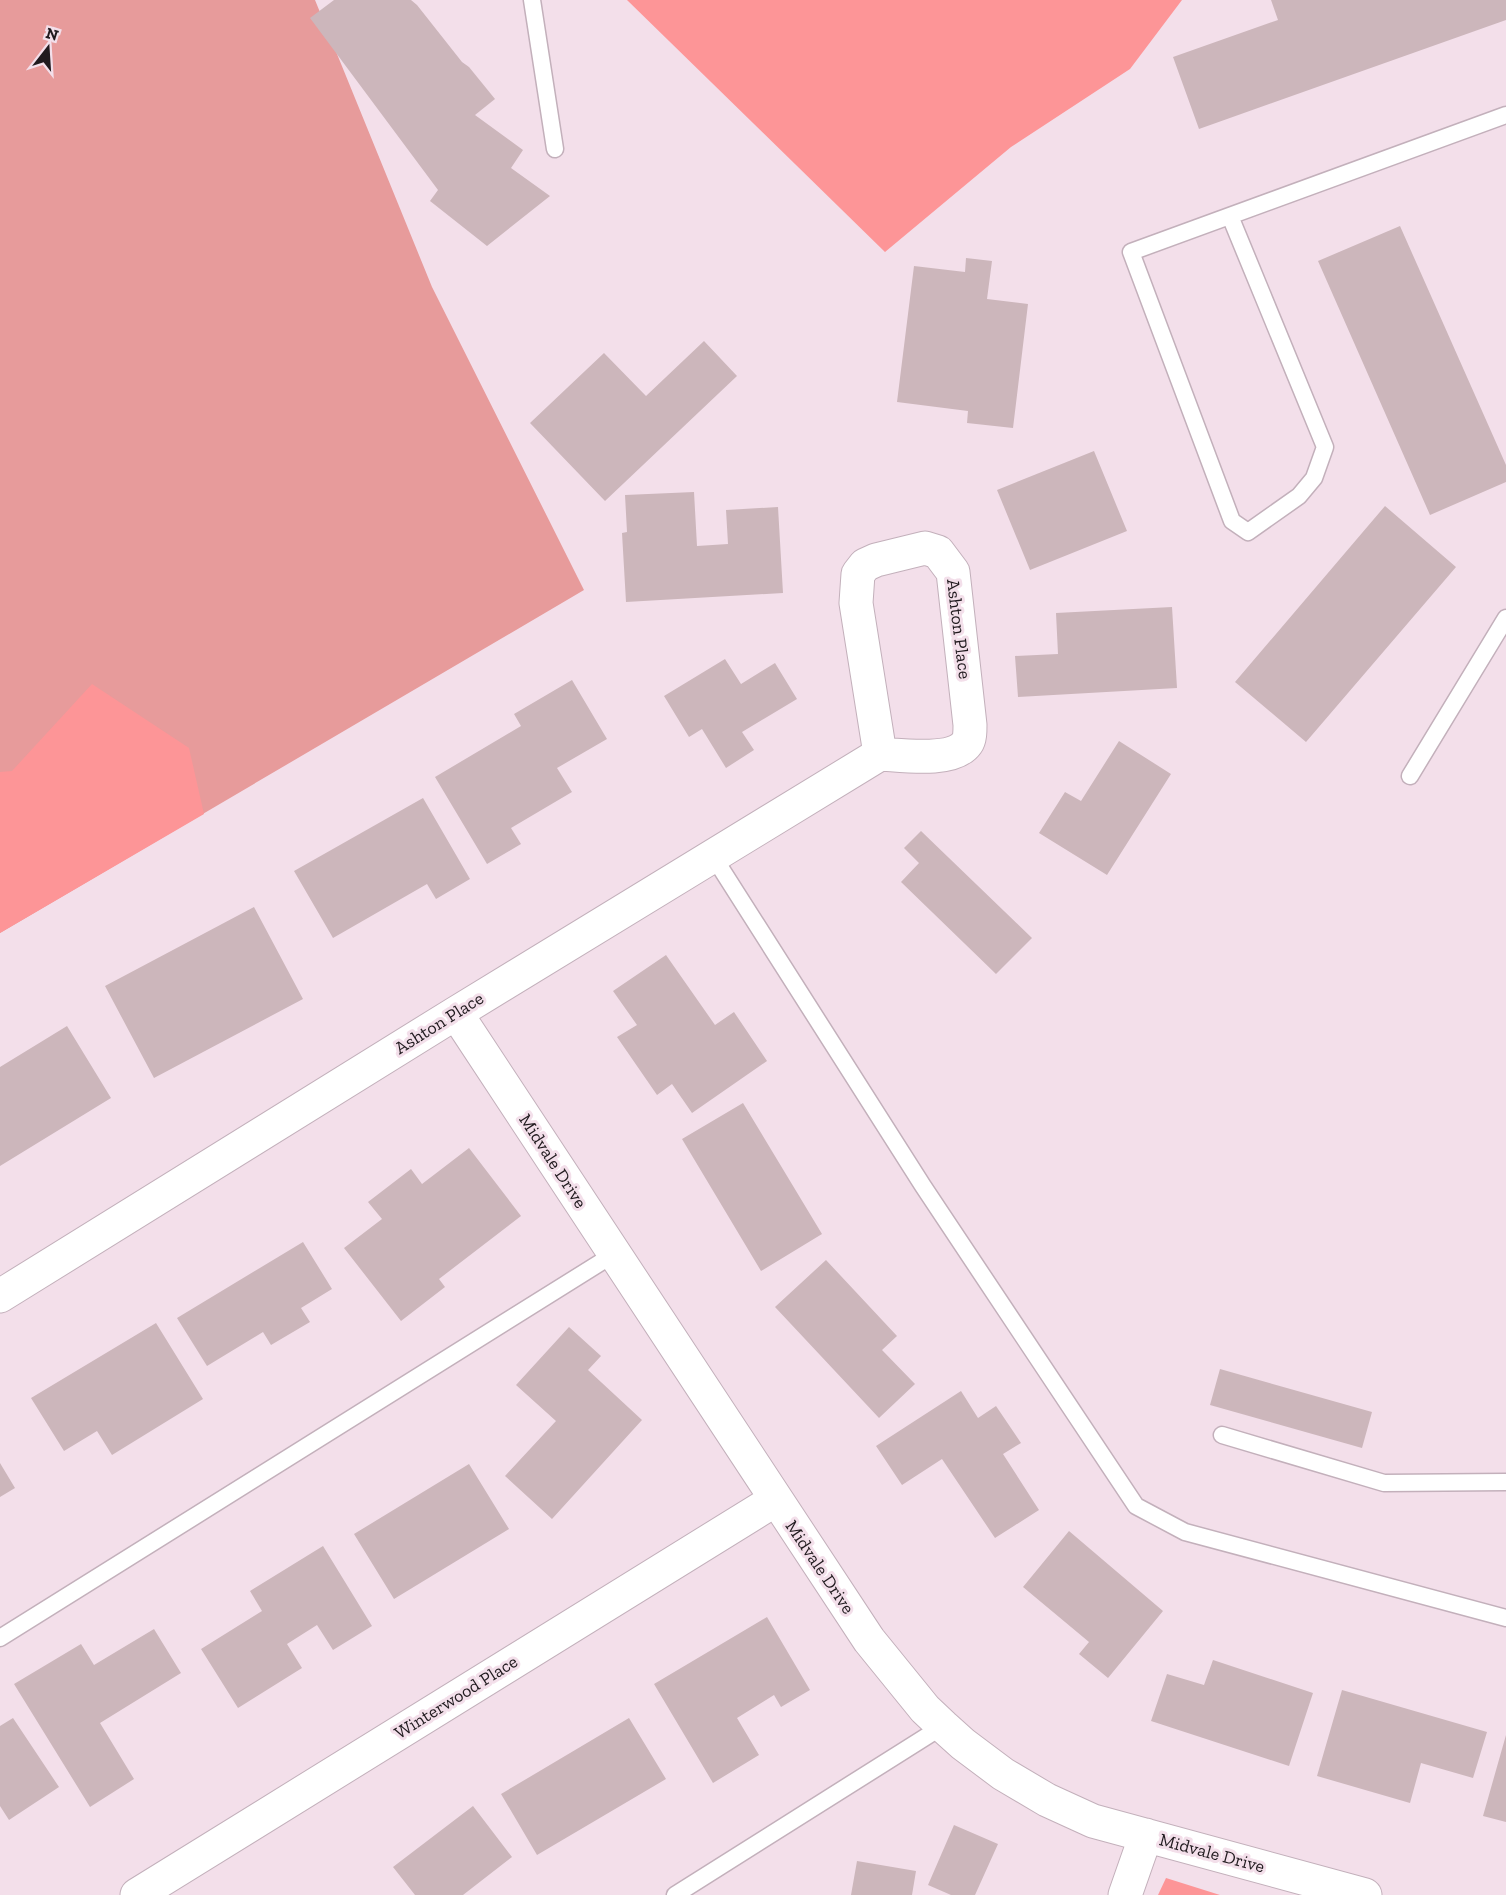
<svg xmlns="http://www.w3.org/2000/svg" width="1506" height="1895" font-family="'Zilla Slab',serif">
<rect width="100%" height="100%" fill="#f3dfea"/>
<path fill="#e79b9b" d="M 0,0 L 315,0 L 432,287 L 584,590 L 0,933 Z"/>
<path fill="#fd9597" d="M 627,0 L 1182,0 L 1130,69 L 1011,147 L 885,252 Z
M 92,684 L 189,748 L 204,814 L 0,933 L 0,772 L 12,771 Z
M 1166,1878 L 1220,1895 L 1158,1895 Z"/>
<path fill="#ccb6bb" d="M 334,0 L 411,0 L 417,5 L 462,62 L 469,67 L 495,99 L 475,115 L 523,150 L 511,168 L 550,196 L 487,246 L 430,201 L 438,190 L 310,18 Z
M 1271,0 L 1506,0 L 1506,20 L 1199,129 L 1173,57 L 1278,20 Z
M 1400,226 L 1506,465 L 1506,482 L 1430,515 L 1318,261 Z
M 966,258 L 992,261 L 987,299 L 1028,304 L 1013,428 L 967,423 L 968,411 L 897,402 L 914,266 L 965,272 Z
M 704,341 L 737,376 L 605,501 L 530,423 L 604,353 L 646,396 Z
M 1094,451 L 1127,531 L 1030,570 L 997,490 Z
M 694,492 L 697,546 L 728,544 L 726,510 L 778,507 L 783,593 L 626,602 L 622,533 L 627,532 L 625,495 Z
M 1385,506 L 1456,567 L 1306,742 L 1235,682 Z
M 1172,607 L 1177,688 L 1018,697 L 1015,656 L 1058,654 L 1056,613 Z
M 725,659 L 741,684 L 775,663 L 797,699 L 742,732 L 754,750 L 726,768 L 702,729 L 689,737 L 664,696 Z
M 572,680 L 607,739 L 557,768 L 572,792 L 511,828 L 521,844 L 487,864 L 435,777 L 521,726 L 514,714 Z
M 1119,741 L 1171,774 L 1107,875 L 1039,833 L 1065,792 L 1081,801 Z
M 423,798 L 470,879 L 436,899 L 427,884 L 333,938 L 294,871 Z
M 921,831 L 1032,938 L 996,974 L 901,882 L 919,863 L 904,848 Z
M 254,907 L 303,999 L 154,1078 L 105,986 Z
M 666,955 L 715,1025 L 734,1012 L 767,1061 L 692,1113 L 672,1084 L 657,1095 L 617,1037 L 637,1025 L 613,991 Z
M 67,1026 L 111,1098 L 0,1166 L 0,1067 Z
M 743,1103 L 822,1234 L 761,1271 L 682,1139 Z
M 469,1148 L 521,1216 L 439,1279 L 445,1287 L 401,1321 L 344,1248 L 382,1219 L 368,1202 L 411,1169 L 422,1184 Z
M 303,1242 L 332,1289 L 301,1308 L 310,1322 L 271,1345 L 263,1332 L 207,1366 L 177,1318 Z
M 826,1260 L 897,1336 L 882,1350 L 915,1384 L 879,1418 L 775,1307 Z
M 156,1323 L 203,1399 L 112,1455 L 97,1431 L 64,1451 L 31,1398 Z
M 569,1327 L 601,1356 L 588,1370 L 642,1420 L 552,1519 L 505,1476 L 556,1421 L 516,1385 Z
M 1220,1369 L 1372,1412 L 1362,1448 L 1210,1405 Z
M 961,1391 L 978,1418 L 996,1406 L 1021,1443 L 1003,1454 L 1039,1510 L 995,1538 L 942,1459 L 902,1485 L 876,1446 Z
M 0,1463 L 15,1488 L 0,1497 Z
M 469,1464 L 509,1529 L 394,1599 L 354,1534 Z
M 1069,1531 L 1163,1611 L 1108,1678 L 1079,1654 L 1089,1642 L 1023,1587 Z
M 323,1546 L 372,1626 L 333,1650 L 317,1625 L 287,1644 L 302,1668 L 238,1708 L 201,1649 L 262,1611 L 250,1591 Z
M 767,1617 L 810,1690 L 781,1707 L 774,1695 L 737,1718 L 759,1755 L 713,1783 L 654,1684 Z
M 154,1629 L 181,1673 L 100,1723 L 134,1779 L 90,1807 L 14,1684 L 81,1644 L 94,1665 Z
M 1213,1660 L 1313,1693 L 1289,1766 L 1151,1721 L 1167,1674 L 1204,1685 Z
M 1342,1690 L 1487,1732 L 1473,1778 L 1421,1763 L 1410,1803 L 1317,1776 Z
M 13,1718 L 59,1787 L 9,1820 L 0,1806 L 0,1726 Z
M 629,1718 L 666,1779 L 537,1855 L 501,1794 Z
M 1506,1735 L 1506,1822 L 1483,1816 Z
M 473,1806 L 512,1857 L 463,1895 L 415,1895 L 393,1867 Z
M 954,1825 L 998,1844 L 975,1895 L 951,1895 L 928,1885 Z
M 857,1861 L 916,1871 L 912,1895 L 851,1895 Z"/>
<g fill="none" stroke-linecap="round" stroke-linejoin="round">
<g stroke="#c3b0bb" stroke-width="19">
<path id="service" d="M 532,0 L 555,149
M 1230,216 L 1325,447 L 1314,478 L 1299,496 L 1248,532 L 1232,521 L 1131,252 L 1506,115
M 1410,776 L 1506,618
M 713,856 L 923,1186 L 1136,1506 L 1185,1532 L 1506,1618
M 1222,1435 L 1384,1483 L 1506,1482
M 0,1638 L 614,1254
M 675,1895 L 943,1726"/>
</g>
<g stroke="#c3b0bb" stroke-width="35">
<path id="minor" d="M 456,1013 L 869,1640 L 925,1709 L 943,1726 L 963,1744 L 1003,1774 L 1047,1800 L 1093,1821 L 1365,1895
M 0,1296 L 456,1013 L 880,754 C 901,755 953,763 967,743 C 970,739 970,731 970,725 L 953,572 L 938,552 L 925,548 L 876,560 L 865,565 L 858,574 L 856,603 L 880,754
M 137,1895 L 775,1500
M 1125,1895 L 1146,1835"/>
</g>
<use href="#service" stroke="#fff" stroke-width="16"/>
<use href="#minor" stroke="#fff" stroke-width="33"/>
</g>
<g text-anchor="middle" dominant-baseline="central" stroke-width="6" stroke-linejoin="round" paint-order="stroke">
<g font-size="18" fill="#201a1e" stroke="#f3dfea">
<text transform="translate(959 629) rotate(83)">Ashton Place</text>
<text transform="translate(439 1023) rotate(-32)">Ashton Place</text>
<text transform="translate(553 1161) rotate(57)">Midvale Drive</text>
<text transform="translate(820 1567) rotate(56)">Midvale Drive</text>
<text transform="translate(456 1697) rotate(-32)">Winterwood Place</text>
<text transform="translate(1212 1853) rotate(15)">Midvale Drive</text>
</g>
</g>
<g transform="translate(48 48) rotate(17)" stroke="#f3dfea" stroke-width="4.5" paint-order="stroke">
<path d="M0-4.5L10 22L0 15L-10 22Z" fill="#201a1e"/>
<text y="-9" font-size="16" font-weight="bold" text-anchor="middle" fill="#201a1e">N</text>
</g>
</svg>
